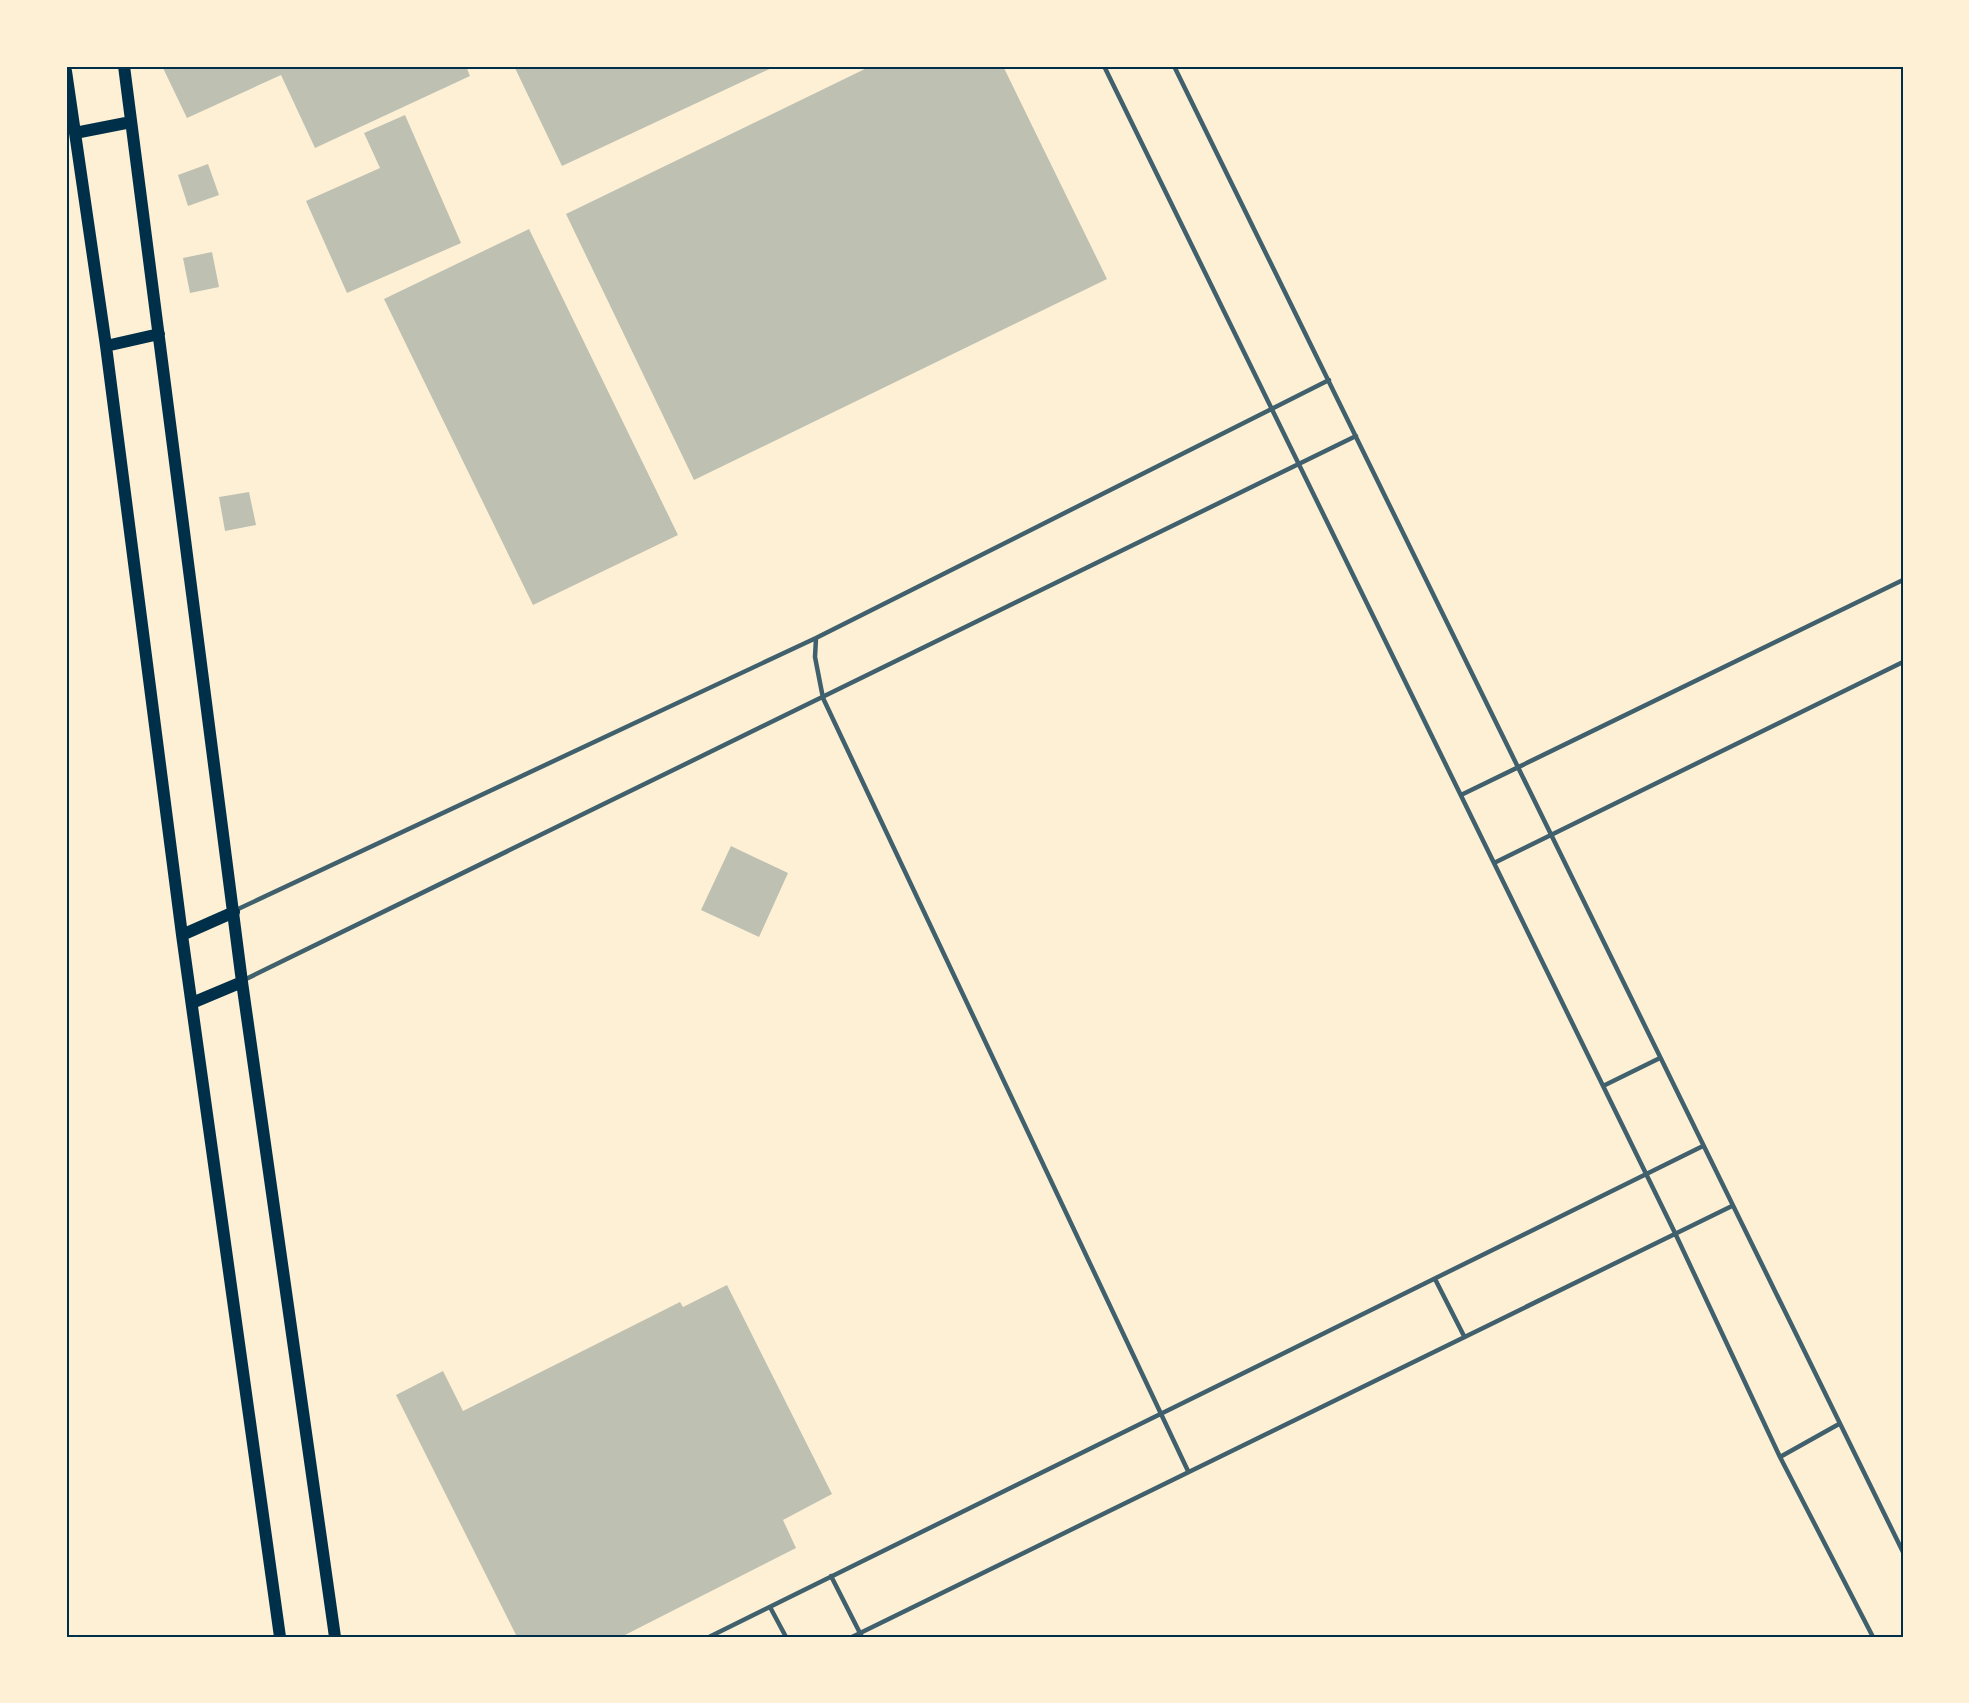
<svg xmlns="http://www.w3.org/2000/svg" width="1969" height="1703" font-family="Quicksand,sans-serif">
<rect width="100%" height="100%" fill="#fdf0d5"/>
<path fill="#bec0b2" d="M 168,66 L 466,66 L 470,76 L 315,148 L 281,75 L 187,118 L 163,68 Z
M 514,66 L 776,66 L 562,166 Z
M 871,66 L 1003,66 L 1107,279 L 694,480 L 566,214 Z
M 405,115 L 461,243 L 347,293 L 306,201 L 380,168 L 364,133 Z
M 208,164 L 219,195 L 188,206 L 178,175 Z
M 529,229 L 678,535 L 533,605 L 384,299 Z
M 212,252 L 219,287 L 190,293 L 183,258 Z
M 249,492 L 256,525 L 225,531 L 219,497 Z
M 731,846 L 788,873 L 759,937 L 701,910 Z
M 727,1285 L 832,1494 L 783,1520 L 796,1548 L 621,1637 L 517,1637 L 396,1395 L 443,1371 L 463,1411 L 680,1302 L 683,1307 Z"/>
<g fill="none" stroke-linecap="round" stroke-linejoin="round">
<path stroke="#3f606c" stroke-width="4.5" d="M 1104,66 L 1675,1233 L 1780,1457 L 1873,1637
M 1174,66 L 1903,1552
M 816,638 L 815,657 L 823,698 L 1188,1471
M 1461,795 L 1903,580
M 1494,863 L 1903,662
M 236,910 L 816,638 L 1329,380
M 244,980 L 1356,436
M 1603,1086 L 1660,1058
M 1435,1279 L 1464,1336
M 1780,1457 L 1839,1424
M 831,1576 L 862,1637
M 770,1607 L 786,1637
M 709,1637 L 1703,1146
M 852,1637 L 1732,1206"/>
<path stroke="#003049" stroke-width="12" d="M 124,66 L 242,982 L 335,1637
M 66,71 L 106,346 L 182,935 L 280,1637
M 75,133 L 131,122
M 106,346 L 159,334
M 182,935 L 234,912
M 192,1003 L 242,982"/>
</g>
<rect width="1969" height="1703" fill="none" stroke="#fdf0d5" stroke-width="135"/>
<rect x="68" y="68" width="1834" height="1568" fill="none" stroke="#003049" stroke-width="2"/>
</svg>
